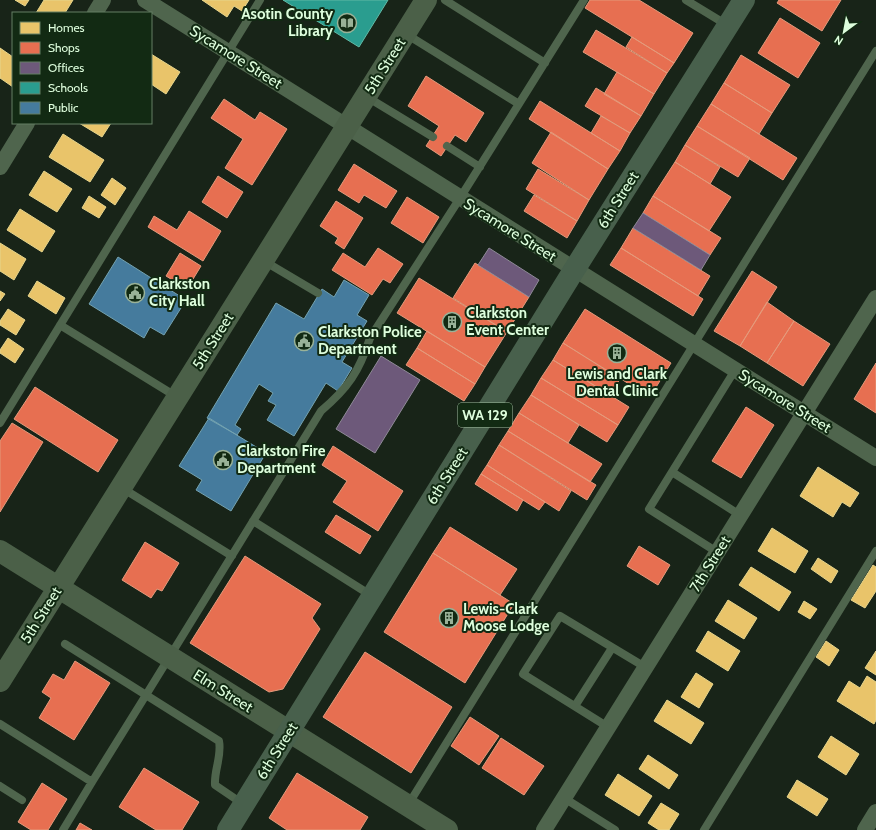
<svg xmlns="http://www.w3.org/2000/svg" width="876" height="830" font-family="Cabin,sans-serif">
<rect width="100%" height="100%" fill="#182418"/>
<path fill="#e9c46a" stroke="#e6d58c" d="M 15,0 L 29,0 L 25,6 Z
M 44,0 L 73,0 L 65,13 L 36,13 Z
M 202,0 L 249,0 L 242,11 L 234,6 L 227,17 Z
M 0,48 L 13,57 L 13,87 L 0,78 Z
M 151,54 L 180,72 L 166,94 L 151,84 Z
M 79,123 L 111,123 L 102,137 Z
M 63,134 L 104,160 L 90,182 L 49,157 Z
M 44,171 L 72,189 L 57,212 L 29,195 Z
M 112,178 L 126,188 L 115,205 L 101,195 Z
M 89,196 L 106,207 L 99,218 L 82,208 Z
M 20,209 L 55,231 L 42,252 L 7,230 Z
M 0,243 L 26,259 L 14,280 L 0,271 Z
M 37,281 L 65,298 L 56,314 L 28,296 Z
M 0,291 L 5,294 L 0,301 Z
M 8,309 L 25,320 L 16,335 L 0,325 L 0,321 Z
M 8,338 L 24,349 L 15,363 L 0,353 L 0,350 Z
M 818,467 L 859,493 L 850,507 L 842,502 L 833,517 L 800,496 Z
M 772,528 L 808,551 L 795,573 L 758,551 Z
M 818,558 L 838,571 L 831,583 L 811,569 Z
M 873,565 L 876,567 L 876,591 L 865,608 L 851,600 Z
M 751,567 L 791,592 L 779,611 L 739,585 Z
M 728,600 L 757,618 L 744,639 L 715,621 Z
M 804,601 L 817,609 L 810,619 L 798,612 Z
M 708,631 L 740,651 L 728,671 L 696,651 Z
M 826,641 L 839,650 L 829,666 L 816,657 Z
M 876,651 L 876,675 L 865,668 Z
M 696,673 L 713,684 L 699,708 L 681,697 Z
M 867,676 L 876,682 L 876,720 L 874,724 L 837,701 L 849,681 L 860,688 Z
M 667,700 L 704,723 L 691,744 L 654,721 Z
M 831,736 L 859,754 L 846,775 L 818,757 Z
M 648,755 L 678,775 L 669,789 L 639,769 Z
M 618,774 L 652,796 L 639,816 L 605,795 Z
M 797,780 L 828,799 L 817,816 L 787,797 Z
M 661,803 L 679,814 L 669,830 L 659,830 L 648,823 Z"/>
<path fill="#e76f51" stroke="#e49a7b" d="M 590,0 L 639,0 L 693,33 L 674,63 L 585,8 Z
M 779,0 L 841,0 L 822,31 L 777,3 Z
M 780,18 L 820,43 L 798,78 L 758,53 Z
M 596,30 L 667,73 L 654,94 L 583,52 Z
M 632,37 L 674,63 L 667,73 L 626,47 Z
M 741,55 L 790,85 L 772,113 L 724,83 Z
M 617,72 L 654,94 L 641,116 L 604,94 Z
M 426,76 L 484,113 L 466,142 L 455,135 L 441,156 L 426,146 L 439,126 L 408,106 Z
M 724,83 L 772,113 L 759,134 L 711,104 Z
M 596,88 L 641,116 L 630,133 L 585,106 Z
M 224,99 L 255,120 L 260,112 L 287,129 L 252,185 L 225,168 L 243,139 L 211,118 Z
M 540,101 L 620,151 L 608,169 L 529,119 Z
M 711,104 L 797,158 L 783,180 L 697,126 Z
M 601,116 L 630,133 L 620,151 L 591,133 Z
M 697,126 L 750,158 L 738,177 L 685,145 Z
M 551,132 L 608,169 L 589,200 L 532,163 Z
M 685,145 L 720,167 L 710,184 L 675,162 Z
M 675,162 L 731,197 L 709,231 L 653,196 Z
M 354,164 L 397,191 L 386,208 L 364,195 L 359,203 L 338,190 Z
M 538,169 L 589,200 L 577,221 L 526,189 Z
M 218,176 L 243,192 L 227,218 L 202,202 Z
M 534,195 L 577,221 L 567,238 L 524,211 Z
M 653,196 L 721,238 L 710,255 L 643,213 Z
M 407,197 L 439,217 L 423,243 L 391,223 Z
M 336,201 L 363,218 L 344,249 L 335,243 L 338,238 L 320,226 Z
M 189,211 L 221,231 L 203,261 L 148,227 L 154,216 L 177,230 Z
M 633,228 L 710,276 L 698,296 L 621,248 Z
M 378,248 L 403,264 L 390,283 L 383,279 L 372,295 L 332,270 L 343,253 L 365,267 Z
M 621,248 L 703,299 L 693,316 L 610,265 Z
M 180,253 L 201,266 L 187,289 L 166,276 Z
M 475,263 L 529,297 L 507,332 L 453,298 Z
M 752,271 L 777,287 L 740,346 L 714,331 Z
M 419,278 L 507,332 L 485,367 L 397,313 Z
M 767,302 L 794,321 L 767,363 L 740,346 Z
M 585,309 L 671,363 L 650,397 L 563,343 Z
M 794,321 L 830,344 L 803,386 L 767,363 Z
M 427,331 L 485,367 L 475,384 L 417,348 Z
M 563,343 L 620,379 L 610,395 L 553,360 Z
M 417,348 L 475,384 L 464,401 L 406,365 Z
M 553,360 L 629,407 L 618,425 L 541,378 Z
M 876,363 L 876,413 L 854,399 Z
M 541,378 L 618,425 L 607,442 L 531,395 Z
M 35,387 L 118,440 L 98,472 L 14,419 Z
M 531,395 L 579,425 L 568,443 L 519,413 Z
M 746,407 L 774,425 L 741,478 L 712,461 Z
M 519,413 L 602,464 L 590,482 L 508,431 Z
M 12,423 L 43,442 L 0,512 L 0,441 Z
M 508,431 L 596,485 L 587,500 L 499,445 Z
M 499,445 L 571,491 L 559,511 L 487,465 Z
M 333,446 L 403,491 L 378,531 L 333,502 L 347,481 L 322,465 Z
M 487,465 L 545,502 L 539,510 L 481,474 Z
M 481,474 L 523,500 L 517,511 L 475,484 Z
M 336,515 L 371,536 L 360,554 L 325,532 Z
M 450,527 L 517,569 L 500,595 L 433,553 Z
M 145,542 L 179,563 L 162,591 L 157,589 L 151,598 L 122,580 Z
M 639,546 L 670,565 L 658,585 L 627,566 Z
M 433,553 L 514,604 L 465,683 L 384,632 Z
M 245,556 L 321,604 L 312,618 L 320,629 L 283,689 L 269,692 L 190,643 Z
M 365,652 L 452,707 L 411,773 L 323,717 Z
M 75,661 L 110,683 L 74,740 L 39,718 L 51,698 L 42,692 L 53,674 L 64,680 Z
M 470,717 L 499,736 L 479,765 L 451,746 Z
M 501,738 L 544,766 L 524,795 L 482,768 Z
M 144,768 L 199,802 L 182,830 L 156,830 L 119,807 Z
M 297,773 L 368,817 L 360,830 L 287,830 L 269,818 Z
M 42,783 L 67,799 L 48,830 L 31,830 L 18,822 Z
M 80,823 L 92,830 L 76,830 Z"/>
<path fill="#6d597a" stroke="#8f8a98" d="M 643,213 L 710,255 L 701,270 L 633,228 Z
M 489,248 L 539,280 L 529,297 L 478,265 Z
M 381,356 L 420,380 L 375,453 L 336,429 Z"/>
<path fill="#2a9d8f" stroke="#60baa6" d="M 283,0 L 388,0 L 359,47 Z"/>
<path fill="#457b9d" stroke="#73a2b0" d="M 118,257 L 186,300 L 164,335 L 150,327 L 144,338 L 89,304 Z
M 344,280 L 369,295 L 357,315 L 367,321 L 342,362 L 352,368 L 338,391 L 326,383 L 294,436 L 267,420 L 276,405 L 268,401 L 273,393 L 259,384 L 235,425 L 241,429 L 237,435 L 207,418 L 276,303 L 304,319 L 322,289 L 334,297 Z
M 209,418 L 266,453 L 231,511 L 196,490 L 202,480 L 179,466 Z"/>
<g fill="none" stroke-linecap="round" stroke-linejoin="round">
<path stroke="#4f654d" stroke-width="8" d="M 445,0 L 545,63
M 686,0 L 727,25
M 406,34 L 519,104
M 367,97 L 433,137
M 447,146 L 480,167
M 264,261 L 318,293
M 60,325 L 177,397
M 0,423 L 260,0
M 672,472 L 740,515
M 122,488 L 232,556
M 253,521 L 372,596
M 717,552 L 649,509 L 735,370
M 65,644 L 146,695 L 321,411 C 348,388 359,372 370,338 L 460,198 L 584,0
M 575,706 L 612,648
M 0,724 L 92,782 L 146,695 L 219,741 C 222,756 214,770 215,785 L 243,804
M 608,727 L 523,674 L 560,616 L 645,667
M 0,786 L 22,800
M 564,798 L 615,830
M 408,805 L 876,51
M 63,830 L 92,782
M 704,830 L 876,551"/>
<path stroke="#4f654d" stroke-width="16" d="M 145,0 L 876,458
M 95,13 L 103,0
M 0,167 L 27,123
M 544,830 L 876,298
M 865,830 L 876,812"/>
<path stroke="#4b6048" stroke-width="22" d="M 0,551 L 447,830
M 0,681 L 426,0"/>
<path stroke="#48604c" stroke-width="22" d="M 228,830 L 574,270 L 744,0"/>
</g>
<defs>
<g id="library-ring" transform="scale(1)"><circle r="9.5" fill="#122a13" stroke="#99b298" stroke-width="1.5"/><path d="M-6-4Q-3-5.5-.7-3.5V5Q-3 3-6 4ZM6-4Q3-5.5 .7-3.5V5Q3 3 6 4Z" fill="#99b298"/></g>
<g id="civic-ring" transform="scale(1)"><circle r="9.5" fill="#122a13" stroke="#99b298" stroke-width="1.5"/><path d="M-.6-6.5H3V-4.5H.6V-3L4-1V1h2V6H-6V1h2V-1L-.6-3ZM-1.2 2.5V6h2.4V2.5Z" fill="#99b298"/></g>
<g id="building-ring" transform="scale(1)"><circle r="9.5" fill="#122a13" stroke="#99b298" stroke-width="1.5"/><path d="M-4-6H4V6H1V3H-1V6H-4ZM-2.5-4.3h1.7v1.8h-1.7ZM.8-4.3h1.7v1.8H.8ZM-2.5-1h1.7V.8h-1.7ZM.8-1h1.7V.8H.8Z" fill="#99b298"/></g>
</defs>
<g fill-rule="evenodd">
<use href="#library-ring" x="347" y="23"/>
<use href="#civic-ring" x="135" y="293"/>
<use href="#building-ring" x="452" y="322"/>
<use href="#civic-ring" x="304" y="341"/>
<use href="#building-ring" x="617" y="353"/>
<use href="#civic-ring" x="223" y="460"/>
<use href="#building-ring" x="449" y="618"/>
</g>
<g text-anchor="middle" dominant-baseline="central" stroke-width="4" stroke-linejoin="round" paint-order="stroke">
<rect fill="#122a13" stroke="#a1bea0" stroke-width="1" x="458" y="403" width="54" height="24" rx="3"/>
<g font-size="14" font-weight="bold" fill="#defedd">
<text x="485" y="415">WA 129</text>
</g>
<g font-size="15" font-weight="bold" fill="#defedd" stroke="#122a13" text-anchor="start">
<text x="333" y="14" text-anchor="end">Asotin County<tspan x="333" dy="17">Library</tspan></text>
<text x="149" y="284">Clarkston<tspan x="149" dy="17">City Hall</tspan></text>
<text x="466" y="313">Clarkston<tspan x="466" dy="17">Event Center</tspan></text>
<text x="318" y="332">Clarkston Police<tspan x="318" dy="17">Department</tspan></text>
<text x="617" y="374" text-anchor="middle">Lewis and Clark<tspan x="617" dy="17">Dental Clinic</tspan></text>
<text x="237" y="451">Clarkston Fire<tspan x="237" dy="17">Department</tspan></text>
<text x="463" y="609">Lewis-Clark<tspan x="463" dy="17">Moose Lodge</tspan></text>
</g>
<g font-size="15" fill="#defedd" stroke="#122a13">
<text transform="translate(236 57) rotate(32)">Sycamore Street</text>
<text transform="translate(385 66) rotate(-58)">5th Street</text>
<text transform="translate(618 200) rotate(-58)">6th Street</text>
<text transform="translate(510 230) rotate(32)">Sycamore Street</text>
<text transform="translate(213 341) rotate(-58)">5th Street</text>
<text transform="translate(785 401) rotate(32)">Sycamore Street</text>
<text transform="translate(447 476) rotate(-58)">6th Street</text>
<text transform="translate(710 564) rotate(-58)">7th Street</text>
<text transform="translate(41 615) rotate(-58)">5th Street</text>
<text transform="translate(223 691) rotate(32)">Elm Street</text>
<text transform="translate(277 751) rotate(-58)">6th Street</text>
</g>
</g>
<rect x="12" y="12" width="140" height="112" fill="#122a13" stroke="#647f64"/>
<rect x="20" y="22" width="20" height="12" fill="#e9c46a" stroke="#647f64"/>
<text x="48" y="32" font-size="12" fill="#defedd">Homes</text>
<rect x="20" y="42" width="20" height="12" fill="#e76f51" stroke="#647f64"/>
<text x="48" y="52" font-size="12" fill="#defedd">Shops</text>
<rect x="20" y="62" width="20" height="12" fill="#6d597a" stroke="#647f64"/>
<text x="48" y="72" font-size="12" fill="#defedd">Offices</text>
<rect x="20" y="82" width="20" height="12" fill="#2a9d8f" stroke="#647f64"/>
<text x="48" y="92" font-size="12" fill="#defedd">Schools</text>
<rect x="20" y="102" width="20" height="12" fill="#457b9d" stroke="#647f64"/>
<text x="48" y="112" font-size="12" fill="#defedd">Public</text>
<g transform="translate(844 32) rotate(212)" stroke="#122a13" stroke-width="3" paint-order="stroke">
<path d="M0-3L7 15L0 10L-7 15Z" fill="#defedd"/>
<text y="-6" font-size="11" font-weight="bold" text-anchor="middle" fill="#defedd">N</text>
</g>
</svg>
